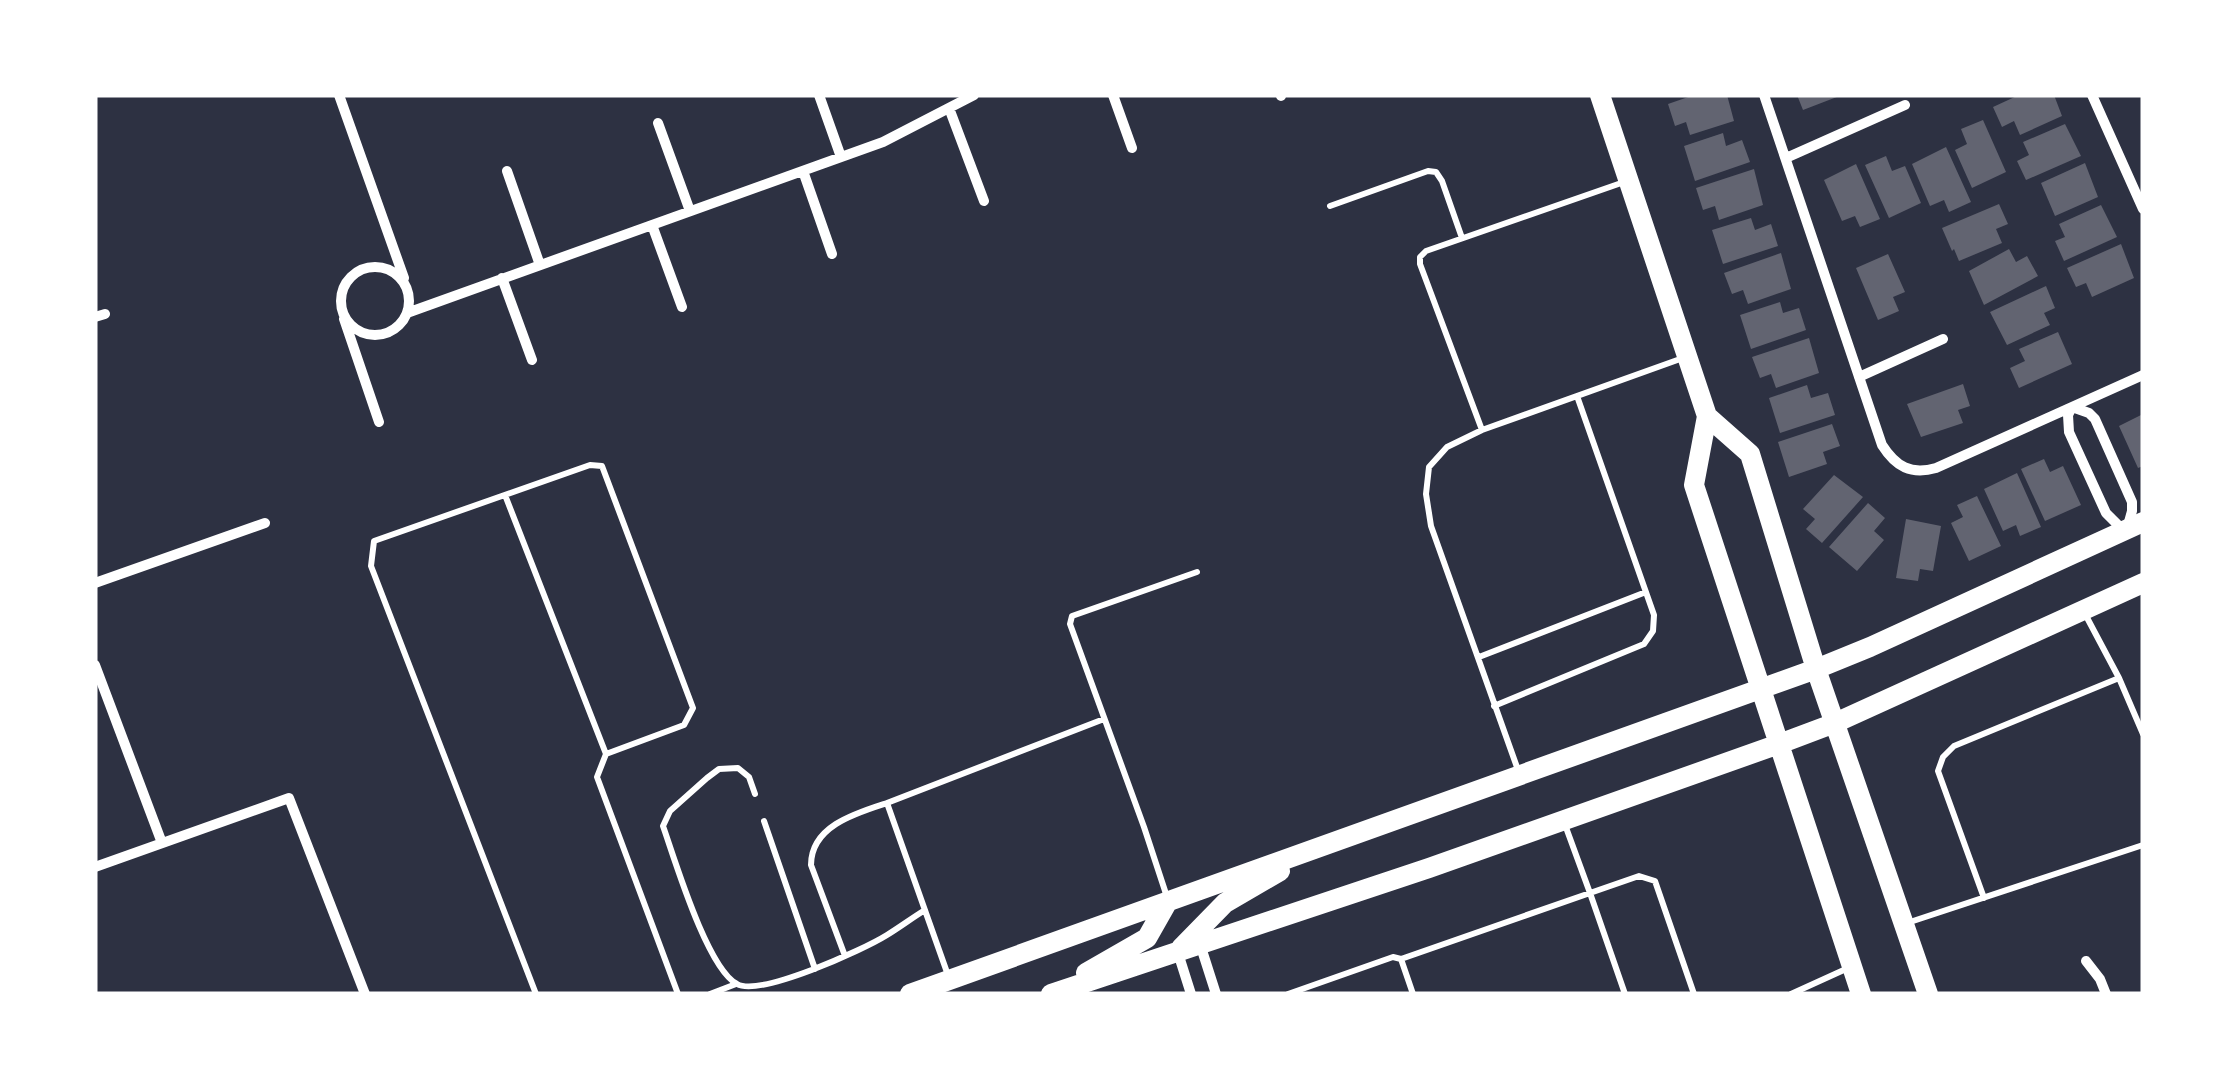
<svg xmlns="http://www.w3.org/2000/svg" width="2238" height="1089" font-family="Signika,sans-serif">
<rect width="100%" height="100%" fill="#2d3142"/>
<path fill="#626471" d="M 1694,95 L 1727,95 L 1734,121 L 1690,135 L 1686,122 L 1675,126 L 1668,104 Z
M 1797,95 L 1842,95 L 1803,110 Z
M 2019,95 L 2054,95 L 2062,116 L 2020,135 L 2014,121 L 2002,127 L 1993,107 Z
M 1983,120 L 2006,172 L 1972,188 L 1955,150 L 1967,144 L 1961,129 Z
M 2065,124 L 2081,156 L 2026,180 L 2017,161 L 2029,155 L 2023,142 Z
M 1723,133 L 1726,146 L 1742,140 L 1750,162 L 1695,181 L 1684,146 Z
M 1946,147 L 1971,202 L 1949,212 L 1944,200 L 1930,206 L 1912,164 Z
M 1886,156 L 1892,171 L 1905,166 L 1921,203 L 1889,218 L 1865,165 Z
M 2085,163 L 2098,197 L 2055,216 L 2041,183 Z
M 1856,164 L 1880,219 L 1860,227 L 1855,216 L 1842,221 L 1824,180 Z
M 1754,169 L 1763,205 L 1719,220 L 1715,206 L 1703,210 L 1696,188 Z
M 1999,204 L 2008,224 L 1996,229 L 2002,243 L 1959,261 L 1954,249 L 1952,251 L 1942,228 Z
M 2101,205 L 2117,237 L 2064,261 L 2055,241 L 2065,237 L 2059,224 Z
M 1751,218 L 1755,230 L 1771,224 L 1778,246 L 1723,264 L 1712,230 Z
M 2121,244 L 2134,278 L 2092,297 L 2086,283 L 2076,287 L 2067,268 Z
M 2009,249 L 2016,262 L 2027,256 L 2038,276 L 1984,305 L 1969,271 Z
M 1781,253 L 1791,289 L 1748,304 L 1743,290 L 1732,294 L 1724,273 Z
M 1888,254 L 1905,292 L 1893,297 L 1899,311 L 1878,320 L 1856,268 Z
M 2046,286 L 2055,308 L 2044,313 L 2050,325 L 2007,345 L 1990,312 Z
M 1780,302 L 1783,313 L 1799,308 L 1806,330 L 1751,349 L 1740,315 Z
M 2058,332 L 2072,364 L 2019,388 L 2010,368 L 2025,361 L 2019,349 Z
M 1809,338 L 1819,373 L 1776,388 L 1771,374 L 1760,378 L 1752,357 Z
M 1963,384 L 1970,406 L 1958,410 L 1963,423 L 1921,437 L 1907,404 Z
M 1807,385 L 1811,398 L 1828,393 L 1835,415 L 1780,433 L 1769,398 Z
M 2143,414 L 2143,466 L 2138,468 L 2119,426 Z
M 1832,424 L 1840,446 L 1823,452 L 1827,464 L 1789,477 L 1778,442 Z
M 2044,459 L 2050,472 L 2063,466 L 2081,505 L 2045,521 L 2021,469 Z
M 2017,473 L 2041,527 L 2020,536 L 2016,525 L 2003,531 L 1984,489 Z
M 1834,475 L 1863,497 L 1822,543 L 1806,529 L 1815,519 L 1803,509 Z
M 1977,496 L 2001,546 L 1969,561 L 1951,523 L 1963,517 L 1957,505 Z
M 1868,503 L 1885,518 L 1874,531 L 1884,540 L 1857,571 L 1829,547 Z
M 1906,519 L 1941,526 L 1933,571 L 1920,569 L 1918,581 L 1896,578 Z"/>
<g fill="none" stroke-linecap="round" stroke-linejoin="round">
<path stroke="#fff" stroke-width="6" d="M 1330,206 L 1428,171 L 1436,172 L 1442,181 L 1462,238
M 1482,430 L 1420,264 L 1420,257 L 1426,251 L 1627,181
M 505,495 L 606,754
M 2084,612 L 2119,678 L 2143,734
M 1479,657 L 1646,592
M 1494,706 L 1644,644 L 1653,631 L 1654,615 L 1577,396
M 1518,770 L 1431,526 L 1426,494 L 1429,467 L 1447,447 L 1482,430 L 1683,358
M 755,794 L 749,777 L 738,768 L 719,769 L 707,778 L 670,811 L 663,826 C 675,860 707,968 737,984 C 760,997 863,950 887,935 C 900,927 912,918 925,910
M 764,821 L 815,969
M 1564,822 L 1590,893 L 1639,876 L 1655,881 L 1694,994
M 1984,898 L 1938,771 L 1943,757 L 1954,746 L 2119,678
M 1168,900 L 1144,827 L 1070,624 L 1072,616 L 1197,572
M 1907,923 L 2143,845
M 845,956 L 811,865 C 811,826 856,813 887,803
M 1401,959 L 1413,994
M 949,978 L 887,803 L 1104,719
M 536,994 L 371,566 L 374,541 L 590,465 L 602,466 L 693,708 L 684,725 L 606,754 L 597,777 L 678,994
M 710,994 L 736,984
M 1288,994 L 1393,957 L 1401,959 L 1590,893 L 1625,994
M 1791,994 L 1846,969"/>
<path stroke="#fff" stroke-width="10" d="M 339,95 L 404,278
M 819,95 L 841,157
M 1113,95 L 1132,148
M 1281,95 L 1281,96
M 1764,95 L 1882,445 C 1896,467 1911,475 1936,468 L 2143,375
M 2092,95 L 2143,209
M 949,108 L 984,201
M 658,123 L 690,211
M 1786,158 L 1905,105
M 507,171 L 540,265
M 803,171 L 832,254
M 652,225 L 682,307
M341 301a34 34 0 1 1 68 0a34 34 0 1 1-68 0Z
M 502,278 L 532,360
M 407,313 L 883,142 L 974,95
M 95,317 L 105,314
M 344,319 L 379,422
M 1859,377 L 1943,339
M 2072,407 L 2089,413 L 2095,419 L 2132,502 L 2132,511 L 2127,529 L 2118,525 L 2106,513 L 2069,432 L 2068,415 Z
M 95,583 L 265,523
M 95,665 L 162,843
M 95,867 L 289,798 L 365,994
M 1200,944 L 1216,994
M 1178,953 L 1191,994
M 2086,961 L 2100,979 L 2106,994"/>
<path stroke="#fff" stroke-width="20" d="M 1600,95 L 1707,416 L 1694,485 L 1861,994
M 1707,416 L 1750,454 L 1816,669 L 1928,994
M 1181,948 L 1225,903 L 1280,871
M 1086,973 L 1147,938 L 1168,901
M 910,994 L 1816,669 L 1870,647 L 2143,522
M 1051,994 L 1429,868 L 1779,744 L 1835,723 L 2143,583"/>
</g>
<rect width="2238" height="1089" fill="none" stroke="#ffffff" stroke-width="195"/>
</svg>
